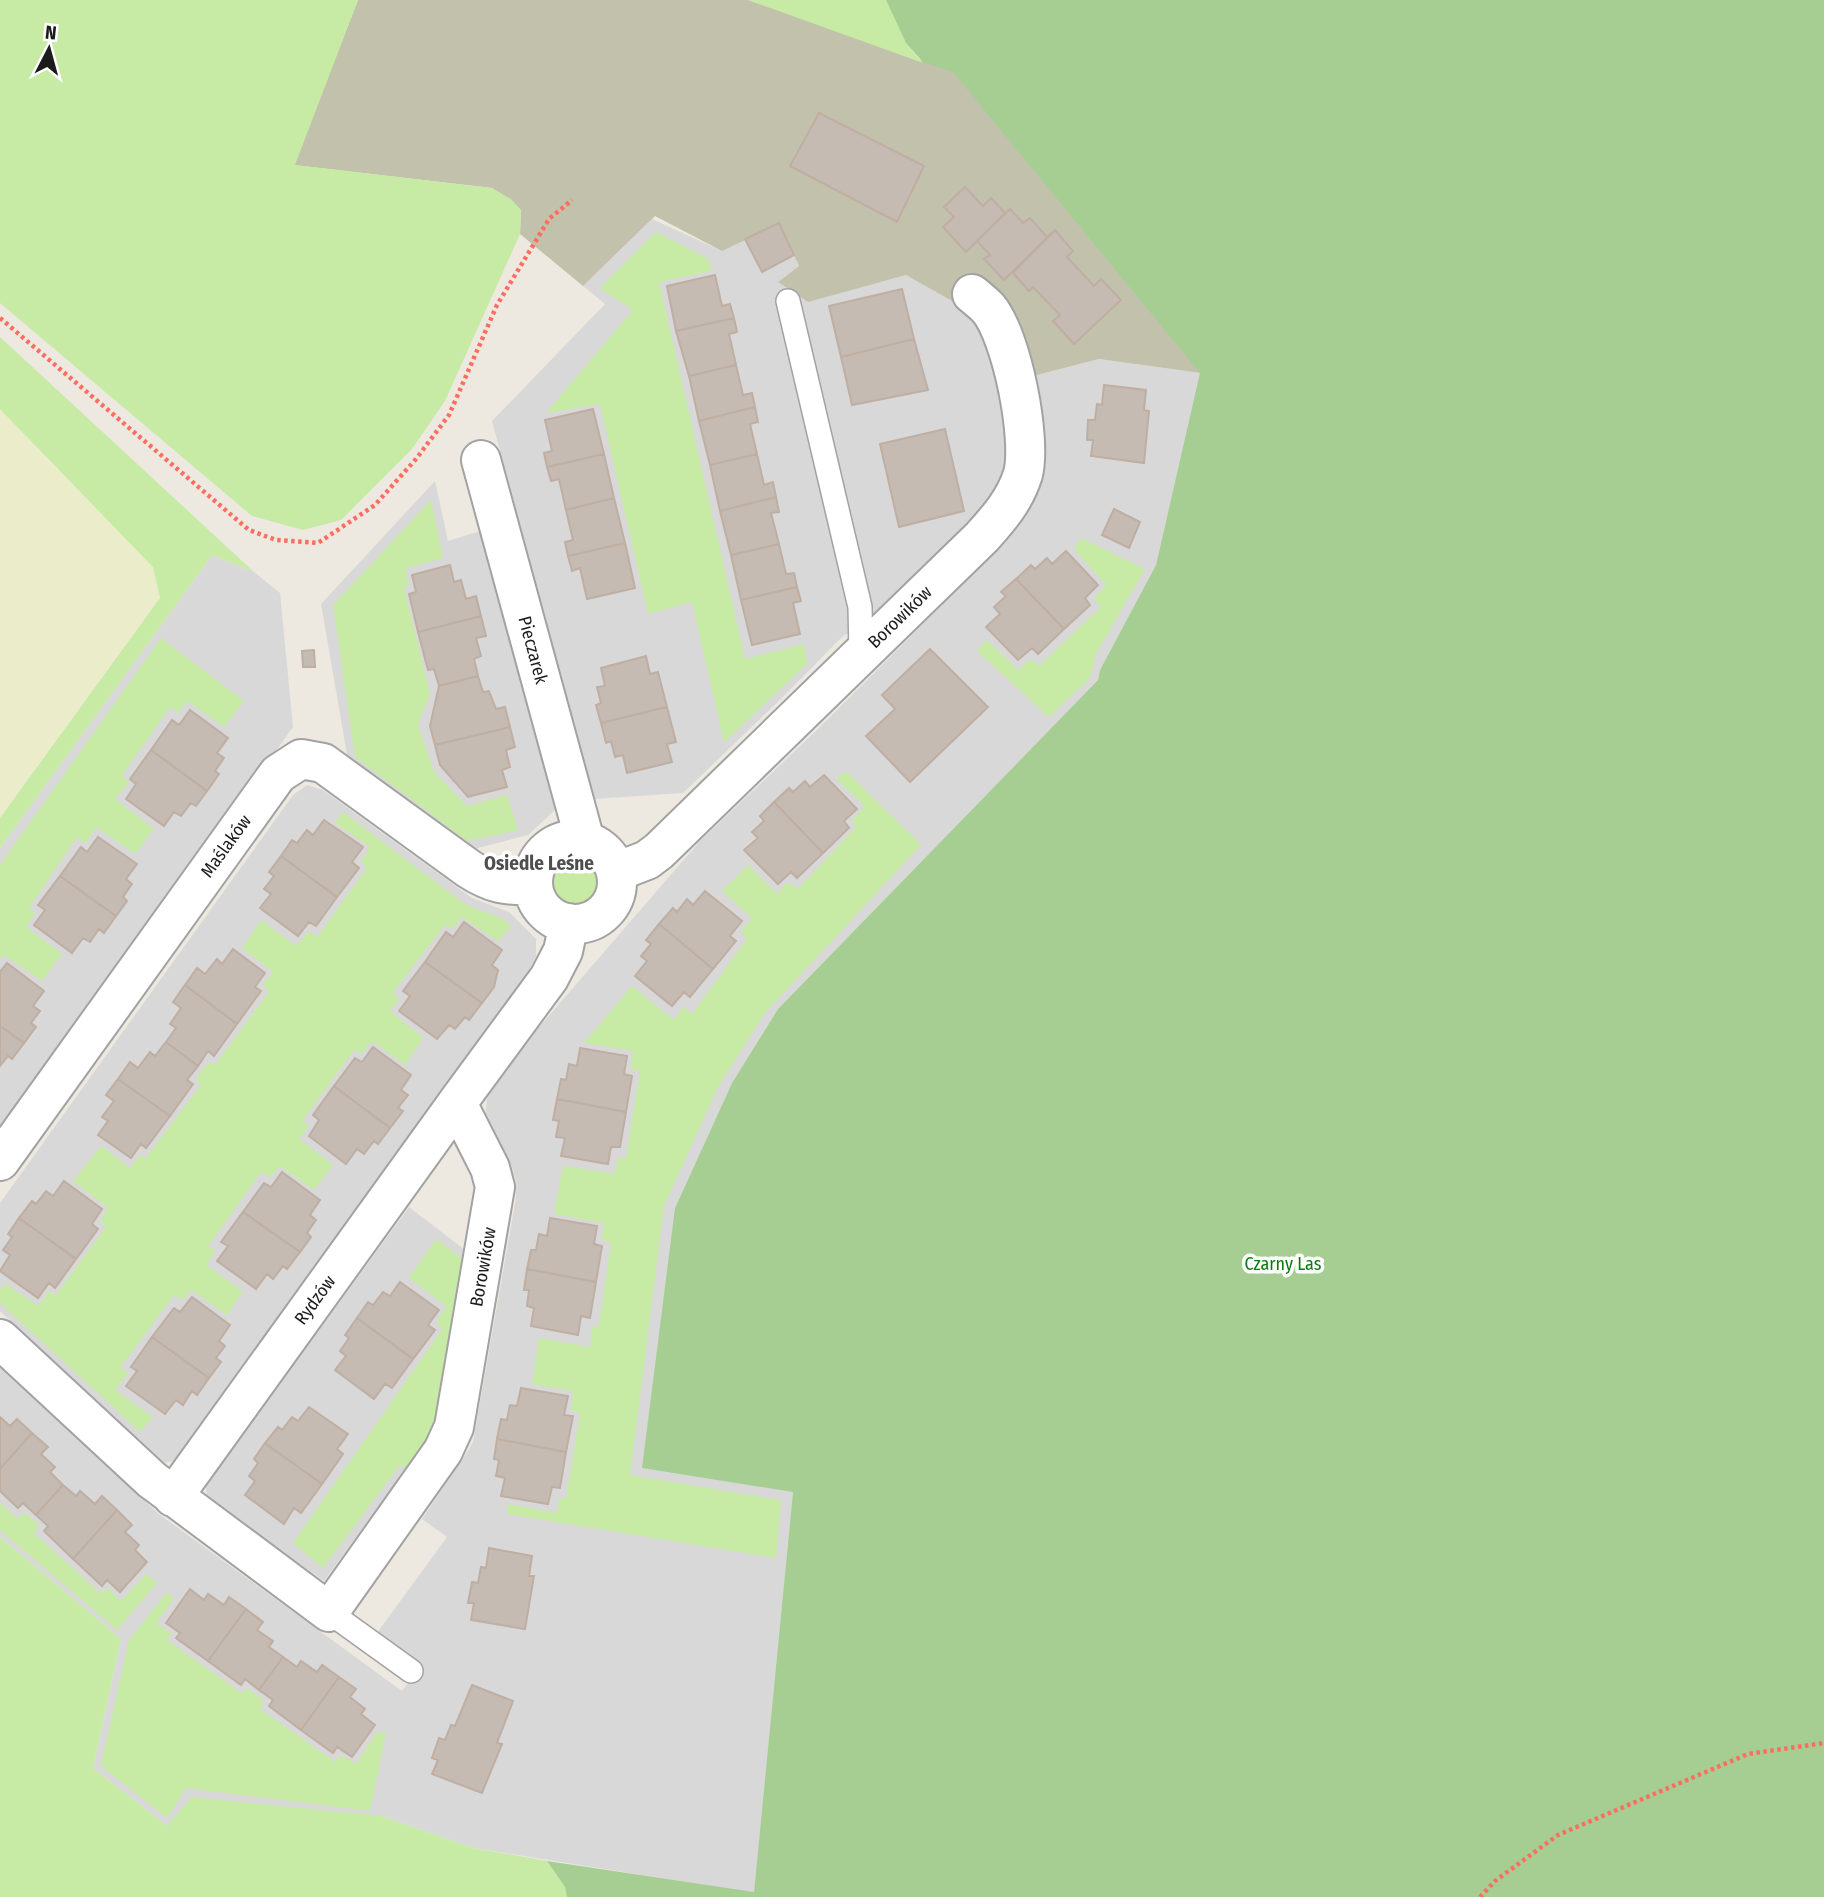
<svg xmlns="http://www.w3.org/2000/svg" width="1824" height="1897" font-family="'Fira Sans Condensed',sans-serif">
<rect width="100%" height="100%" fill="#ede9e0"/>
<path fill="#d9d8d8" d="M 652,219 L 722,251 L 779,223 L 799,266 L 778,282 L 827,296 L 906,275 L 973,313 L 1007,389 L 1010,483 L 887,614 L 843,636 L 785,695 L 683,793 L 594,799 L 492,421 L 605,304 L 583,286 Z
M 1099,359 L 1201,373 L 1156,565 L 1100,670 L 1098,680 L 778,1009 L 732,1083 L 675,1208 L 793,1492 L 754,1893 L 474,1848 L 381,1816 L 167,1826 L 93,1768 L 121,1639 L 0,1537 L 0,1368 L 159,1514 L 402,1691 L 422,1665 L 377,1633 L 447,1537 L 422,1519 L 468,1451 L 473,1442 L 516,1198 L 516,1182 L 512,1167 L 486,1113 L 487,1098 L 534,1033 L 700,841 L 817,730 L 991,556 L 1032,504 L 1042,455 L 1029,377 Z
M 435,481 L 448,541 L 486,529 L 557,808 L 528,835 L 466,851 L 349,766 L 321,604 Z
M 212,555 L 254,572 L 280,593 L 293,727 L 0,1134 L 0,848 Z
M 307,785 L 323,790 L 472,898 L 509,912 L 536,939 L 536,956 L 529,970 L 174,1461 L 165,1463 L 0,1311 L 0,1203 L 293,795 Z
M 409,1207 L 474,1257 L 443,1426 L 411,1480 L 402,1474 L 324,1581 L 207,1498 L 206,1485 Z"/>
<path fill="#c2c1ac" d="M 358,0 L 748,0 L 953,71 L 1201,373 L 1099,359 L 1029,377 L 973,313 L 906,275 L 808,302 L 778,282 L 799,266 L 779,224 L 722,251 L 655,216 L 583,286 L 520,234 L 521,210 L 492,188 L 294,165 Z"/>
<path fill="#ebedca" d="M 0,409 L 153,567 L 160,598 L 0,818 Z"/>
<path fill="#c7eaa4" d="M 0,0 L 358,0 L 295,165 L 492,188 L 511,199 L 521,210 L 520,234 L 445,401 L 412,449 L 341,520 L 303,530 L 252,516 L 0,303 Z
M 748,0 L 886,0 L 906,43 L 923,63 Z
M 656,232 L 709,259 L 711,271 L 659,282 L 745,659 L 804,644 L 807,664 L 724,742 L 692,602 L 648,614 L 600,404 L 546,413 L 633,310 L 600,288 Z
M 0,337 L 254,572 L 212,555 L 0,848 L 0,818 L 160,598 L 153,567 L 0,409 Z
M 431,500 L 443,558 L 406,568 L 409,585 L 404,588 L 430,694 L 418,724 L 434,772 L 467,806 L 507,795 L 518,830 L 467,841 L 355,757 L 333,605 Z
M 1081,538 L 1145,569 L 1096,654 L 1090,678 L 1049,717 L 977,651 L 987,640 L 1018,670 L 1030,659 L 1039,666 L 1101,607 L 1094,598 L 1106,585 L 1074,549 Z
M 161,638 L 244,701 L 224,727 L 187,701 L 179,713 L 170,707 L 122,775 L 129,783 L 115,799 L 154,829 L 135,854 L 96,827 L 86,843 L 76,838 L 29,908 L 35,914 L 26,927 L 62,954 L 42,981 L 4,955 L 0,960 L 0,865 Z
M 846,771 L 921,845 L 764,1014 L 718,1087 L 664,1206 L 630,1475 L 781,1500 L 776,1558 L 507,1514 L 508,1504 L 557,1513 L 559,1499 L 566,1498 L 580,1413 L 571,1410 L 573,1391 L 532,1384 L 539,1338 L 590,1347 L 592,1327 L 599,1326 L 611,1243 L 601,1239 L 604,1223 L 554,1214 L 563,1166 L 615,1174 L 618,1158 L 626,1158 L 640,1071 L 631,1069 L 633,1051 L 584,1043 L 632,986 L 674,1020 L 683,1007 L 692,1014 L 747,939 L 741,932 L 752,918 L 722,891 L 748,865 L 777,894 L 788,882 L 798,889 L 856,827 L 852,820 L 865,806 L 836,779 Z
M 343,812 L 466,905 L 502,918 L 511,927 L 498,941 L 461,917 L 453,929 L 445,925 L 393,992 L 399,999 L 390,1011 L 423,1038 L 405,1065 L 372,1041 L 362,1054 L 354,1050 L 303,1120 L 309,1125 L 299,1139 L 333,1165 L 314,1190 L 280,1166 L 271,1177 L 261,1172 L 208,1246 L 215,1251 L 206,1265 L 243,1291 L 227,1315 L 191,1290 L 183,1300 L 174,1295 L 120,1368 L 128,1373 L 115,1390 L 153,1417 L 140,1432 L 0,1303 L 0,1290 L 5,1284 L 39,1306 L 49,1291 L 55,1296 L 106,1227 L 100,1222 L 108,1208 L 73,1181 L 101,1146 L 130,1168 L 140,1155 L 145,1159 L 201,1085 L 196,1078 L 209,1062 L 215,1065 L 269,992 L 263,985 L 273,972 L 242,948 L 261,920 L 296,946 L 309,931 L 317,937 L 367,868 L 361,862 L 370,847 L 335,823 Z
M547 883a29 29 0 1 1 58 0a29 29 0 1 1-58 0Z
M 436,1239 L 467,1262 L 436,1425 L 409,1470 L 400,1465 L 323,1568 L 293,1543 L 443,1328 L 436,1323 L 446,1306 L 409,1278 Z
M 0,1503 L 17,1518 L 26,1513 L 39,1526 L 34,1533 L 100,1593 L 108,1588 L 121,1601 L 146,1574 L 157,1583 L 117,1630 L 0,1530 Z
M 0,1537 L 121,1639 L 93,1768 L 167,1826 L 192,1797 L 381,1816 L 474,1848 L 547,1861 L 565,1887 L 567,1897 L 0,1897 Z
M 167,1592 L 174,1599 L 156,1623 L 171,1633 L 167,1640 L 241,1693 L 247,1688 L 264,1701 L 260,1709 L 335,1762 L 340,1755 L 356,1764 L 377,1732 L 386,1733 L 370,1811 L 186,1788 L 167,1818 L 101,1766 L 129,1640 Z"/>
<path fill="#a6ce93" d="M 886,0 L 1824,0 L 1824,1897 L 567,1897 L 565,1887 L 547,1861 L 754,1892 L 793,1492 L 642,1468 L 675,1208 L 732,1083 L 778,1009 L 1098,680 L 1100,670 L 1156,565 L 1200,373 L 953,72 L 923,62 L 906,43 Z"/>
<path fill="#c5bbb3" stroke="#bfaea2" stroke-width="2" d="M 819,113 L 924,166 L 897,222 L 790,166 Z
M 965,187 L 983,206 L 991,198 L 1005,213 L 966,252 L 943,227 L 954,217 L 944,207 Z
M 1010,209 L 1023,223 L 1030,218 L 1047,237 L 1055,230 L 1004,280 L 984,259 L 990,255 L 977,241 Z
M 779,223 L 794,255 L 762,272 L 745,239 Z
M 1055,230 L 1073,251 L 1067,257 L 1094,286 L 1101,279 L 1121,300 L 1074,344 L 1053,321 L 1060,315 L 1033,287 L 1029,291 L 1013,273 Z
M 715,275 L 722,306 L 730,304 L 734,318 L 676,331 L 667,286 Z
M 902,289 L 914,339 L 841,357 L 829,306 Z
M 734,318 L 737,332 L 729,334 L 736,365 L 689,376 L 676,331 Z
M 914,339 L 928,390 L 852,405 L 841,357 Z
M 736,365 L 743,395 L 752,393 L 755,407 L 699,421 L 689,376 Z
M 1104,385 L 1146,390 L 1144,410 L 1149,411 L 1144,463 L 1091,456 L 1093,440 L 1087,440 L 1088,420 L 1095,420 L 1097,404 L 1102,405 Z
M 755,407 L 758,422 L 750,424 L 757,454 L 710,465 L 699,421 Z
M 593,409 L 604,454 L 547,467 L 544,453 L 552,451 L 545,420 Z
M 945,429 L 964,511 L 899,527 L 880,444 Z
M 604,454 L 614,498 L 566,510 L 559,479 L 551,481 L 547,467 Z
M 757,454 L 764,485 L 773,482 L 776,497 L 720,511 L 710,465 Z
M 776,497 L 779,512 L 771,513 L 779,544 L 731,555 L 720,511 Z
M 614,498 L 625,543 L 568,556 L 565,542 L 573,540 L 566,510 Z
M 1114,509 L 1140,522 L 1129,548 L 1102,535 Z
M 625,543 L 635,588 L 587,599 L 580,568 L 572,571 L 568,556 Z
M 779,544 L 786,574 L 794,573 L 797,587 L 741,600 L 731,555 Z
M 1066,551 L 1098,585 L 1085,598 L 1090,605 L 1064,629 L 1016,579 L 1031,565 L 1035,569 L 1047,558 L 1052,564 Z
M 450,565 L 454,582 L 461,580 L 466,599 L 476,596 L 481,616 L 418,632 L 409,594 L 416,592 L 412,575 Z
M 1016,579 L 1064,629 L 1038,654 L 1032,648 L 1018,660 L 986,627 L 1000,614 L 994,607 L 1006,596 L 1001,592 Z
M 797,587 L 801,601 L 793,603 L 800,634 L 752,645 L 741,600 Z
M 481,616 L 486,636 L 476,638 L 481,656 L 474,659 L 478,676 L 439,686 L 434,669 L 428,670 L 418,632 Z
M 930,649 L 988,707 L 910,782 L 866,736 L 895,709 L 882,695 Z
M 314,650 L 315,667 L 303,667 L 302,651 Z
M 646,656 L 650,674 L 658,672 L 667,707 L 601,723 L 596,705 L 601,703 L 597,687 L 605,686 L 601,668 Z
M 478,676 L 483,692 L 489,691 L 496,709 L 505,707 L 510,727 L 435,745 L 430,726 L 439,686 Z
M 667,707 L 676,742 L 667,744 L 672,762 L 627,773 L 623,755 L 615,757 L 611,741 L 606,743 L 601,723 Z
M 190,710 L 228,738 L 217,753 L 224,758 L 215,771 L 219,774 L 207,791 L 151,750 L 172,720 L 179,725 Z
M 510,727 L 515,747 L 506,750 L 510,767 L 502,770 L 507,787 L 468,797 L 440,765 L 435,745 Z
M 151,750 L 207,791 L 196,806 L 191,803 L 181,816 L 174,812 L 164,826 L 126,799 L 136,784 L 130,779 Z
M 824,775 L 857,809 L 844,821 L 849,828 L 823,853 L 774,802 L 789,788 L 793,792 L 805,781 L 810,787 Z
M 774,802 L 823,853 L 797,878 L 791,872 L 778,884 L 744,850 L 758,838 L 752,832 L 764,821 L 760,816 Z
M 324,820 L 363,847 L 352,862 L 359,868 L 337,897 L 281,856 L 292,840 L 297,843 L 307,830 L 313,835 Z
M 98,837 L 137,864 L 126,879 L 132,884 L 123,897 L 127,901 L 116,916 L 60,876 L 81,847 L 87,852 Z
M 281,856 L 337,897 L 316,926 L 309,922 L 298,936 L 260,908 L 271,894 L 264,889 L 274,876 L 269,872 Z
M 60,876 L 116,916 L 104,933 L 99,929 L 90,942 L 83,938 L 72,953 L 34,925 L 45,910 L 38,905 Z
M 705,891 L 742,921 L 730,936 L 736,941 L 713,969 L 659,924 L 673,908 L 677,912 L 687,899 L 693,905 Z
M 464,922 L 502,950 L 492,965 L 498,970 L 494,987 L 482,1003 L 425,962 L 446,932 L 453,937 Z
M 659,924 L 713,969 L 690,997 L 684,992 L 672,1006 L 635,976 L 647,961 L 641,956 L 651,944 L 646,940 Z
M 233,949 L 265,973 L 255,987 L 261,991 L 237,1024 L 185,985 L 197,968 L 205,974 L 217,959 L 222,964 Z
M 425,962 L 482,1003 L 469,1020 L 465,1017 L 455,1029 L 449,1025 L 437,1039 L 399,1011 L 410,996 L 403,991 Z
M 7,963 L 44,991 L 33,1006 L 40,1011 L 31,1023 L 36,1027 L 24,1043 L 0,1026 L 0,972 Z
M 185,985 L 237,1024 L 214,1056 L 208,1051 L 198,1066 L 166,1042 L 176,1028 L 170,1024 L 181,1008 L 173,1002 Z
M 0,1026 L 24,1043 L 12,1059 L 8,1056 L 0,1066 Z
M 166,1042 L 198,1066 L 187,1080 L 193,1084 L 170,1116 L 118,1079 L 130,1062 L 138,1068 L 150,1052 L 155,1056 Z
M 373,1047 L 411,1075 L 401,1090 L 408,1095 L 398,1108 L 403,1111 L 390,1128 L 334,1086 L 355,1058 L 362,1062 Z
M 580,1048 L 627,1056 L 624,1074 L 632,1076 L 626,1112 L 557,1099 L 561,1079 L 566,1080 L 569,1064 L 577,1066 Z
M 118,1079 L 170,1116 L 146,1148 L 141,1144 L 131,1158 L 98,1135 L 108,1121 L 102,1117 L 114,1101 L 106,1095 Z
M 334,1086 L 390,1128 L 378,1144 L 374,1141 L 364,1154 L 357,1149 L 346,1164 L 309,1136 L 319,1120 L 313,1115 Z
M 557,1099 L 626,1112 L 620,1147 L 611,1147 L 608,1164 L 561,1156 L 565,1138 L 556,1137 L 559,1121 L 553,1120 Z
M 282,1172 L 320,1200 L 310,1215 L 316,1220 L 307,1233 L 311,1237 L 300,1252 L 243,1212 L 264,1183 L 271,1187 Z
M 64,1181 L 102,1209 L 92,1224 L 98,1229 L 76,1259 L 19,1218 L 32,1201 L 36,1204 L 46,1191 L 53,1196 Z
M 243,1212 L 300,1252 L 287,1269 L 283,1266 L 273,1279 L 267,1274 L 256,1289 L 217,1261 L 228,1246 L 221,1242 Z
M 19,1218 L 76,1259 L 55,1288 L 49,1283 L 38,1298 L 0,1271 L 10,1255 L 3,1250 L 12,1237 L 8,1234 Z
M 550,1218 L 597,1226 L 594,1244 L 602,1246 L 596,1282 L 527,1269 L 531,1250 L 536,1250 L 539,1234 L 547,1236 Z
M 527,1269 L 596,1282 L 590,1318 L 581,1316 L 578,1335 L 531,1326 L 534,1308 L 527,1306 L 529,1290 L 524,1290 Z
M 400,1282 L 439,1310 L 428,1325 L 435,1330 L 413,1359 L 357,1318 L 368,1302 L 373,1305 L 383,1292 L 390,1296 Z
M 192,1297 L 230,1325 L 219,1341 L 225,1346 L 216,1358 L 221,1362 L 209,1378 L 152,1337 L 174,1308 L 180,1312 Z
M 357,1318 L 413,1359 L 392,1388 L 385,1384 L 374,1399 L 335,1370 L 346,1356 L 340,1351 L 349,1338 L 345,1335 Z
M 152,1337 L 209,1378 L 197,1395 L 192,1391 L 183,1405 L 176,1400 L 165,1414 L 126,1386 L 137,1371 L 131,1367 Z
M 521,1388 L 568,1396 L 564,1415 L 573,1416 L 566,1452 L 497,1439 L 501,1419 L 507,1420 L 510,1405 L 517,1406 Z
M 309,1407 L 348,1434 L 337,1449 L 343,1454 L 322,1484 L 265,1443 L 278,1427 L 282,1430 L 292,1417 L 298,1421 Z
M 0,1417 L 10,1426 L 17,1419 L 32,1433 L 0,1469 Z
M 32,1433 L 48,1447 L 41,1454 L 55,1467 L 50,1472 L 63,1485 L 36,1515 L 23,1503 L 18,1508 L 0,1491 L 0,1469 Z
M 497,1439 L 566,1452 L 560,1488 L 552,1487 L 548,1504 L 501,1496 L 505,1478 L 496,1476 L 499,1460 L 494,1459 Z
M 265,1443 L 322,1484 L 301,1513 L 294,1508 L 284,1524 L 245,1495 L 255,1481 L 249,1476 L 258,1463 L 254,1459 Z
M 63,1485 L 76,1496 L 80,1491 L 95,1504 L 102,1496 L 117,1510 L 73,1559 L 44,1531 L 48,1526 L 36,1515 Z
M 117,1510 L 132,1525 L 125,1532 L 139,1545 L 135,1550 L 147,1562 L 120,1592 L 107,1580 L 102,1586 L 73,1559 Z
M 489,1548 L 532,1556 L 529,1576 L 534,1576 L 525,1629 L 471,1620 L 474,1603 L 468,1603 L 472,1582 L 478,1583 L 481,1567 L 486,1568 Z
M 190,1589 L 204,1600 L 208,1594 L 224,1605 L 229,1597 L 246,1609 L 208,1661 L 176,1638 L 180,1633 L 166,1623 Z
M 246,1609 L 263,1622 L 257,1630 L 273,1641 L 269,1647 L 283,1657 L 259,1690 L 245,1679 L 241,1685 L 208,1661 Z
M 283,1657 L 297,1667 L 301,1661 L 317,1672 L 322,1665 L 339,1677 L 301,1730 L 269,1706 L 273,1700 L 259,1690 Z
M 339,1677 L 356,1689 L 350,1697 L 365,1709 L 361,1714 L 375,1725 L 352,1757 L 337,1747 L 333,1753 L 301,1730 Z
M 472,1685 L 513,1701 L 497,1743 L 502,1744 L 482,1793 L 432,1774 L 438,1760 L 432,1758 L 439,1738 L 445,1740 L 451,1725 L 455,1726 Z"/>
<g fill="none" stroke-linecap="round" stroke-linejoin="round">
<g stroke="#a2a2a2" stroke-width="26">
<path id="lane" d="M 788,301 L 860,607 L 861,655
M 329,1612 L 411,1671"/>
</g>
<g stroke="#a2a2a2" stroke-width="42">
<path id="street" d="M 481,460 L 585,841
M533 882a42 42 0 1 1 84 0a42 42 0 1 1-84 0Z
M 616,872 L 647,860 L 659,851 L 982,537 C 999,518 1015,500 1023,474 C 1032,439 1012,336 988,308 C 983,303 977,298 972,294
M 0,1161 L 278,774 L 301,759 L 323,763 L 469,869 C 492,884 506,886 533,885
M 0,1339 L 152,1480 L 329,1612 L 443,1451 L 454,1427 L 495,1187 L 490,1168 L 457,1103 L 549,978 L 563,951 L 569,923
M 173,1497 L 457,1103"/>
</g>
<path stroke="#fd6e61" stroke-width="4.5" stroke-dasharray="3.5 3.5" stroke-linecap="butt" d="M 0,318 L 249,530 L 276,540 L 318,543 L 375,505 L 416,459 L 449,415 L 497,305 L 549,219 L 572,200
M 1480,1897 L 1495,1881 L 1558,1835 L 1748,1754 L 1824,1743"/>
<use href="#lane" stroke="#fff" stroke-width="23"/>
<use href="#street" stroke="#fff" stroke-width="38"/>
</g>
<g text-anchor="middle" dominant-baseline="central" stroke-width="7" stroke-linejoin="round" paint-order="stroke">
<g font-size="18" fill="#1b1b1b" stroke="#fff">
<text transform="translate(900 617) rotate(-44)">Borowików</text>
<text transform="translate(533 650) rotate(75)">Pieczarek</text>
<text transform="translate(226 846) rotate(-54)">Maślaków</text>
<text transform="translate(483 1267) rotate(-80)">Borowików</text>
<text transform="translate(315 1300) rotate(-54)">Rydzów</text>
</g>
<g font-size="18" fill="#097a10" stroke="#fff">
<text x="1283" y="1264">Czarny Las</text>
</g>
<g font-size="19" font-weight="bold" fill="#4e4e4e" stroke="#fff">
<text x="539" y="863">Osiedle Leśne</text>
</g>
</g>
<g transform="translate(49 49) rotate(6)" stroke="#ffffff" stroke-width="5" paint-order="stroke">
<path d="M0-5L12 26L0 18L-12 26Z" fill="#1b1b1b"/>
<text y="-10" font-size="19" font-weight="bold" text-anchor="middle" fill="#1b1b1b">N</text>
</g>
</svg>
